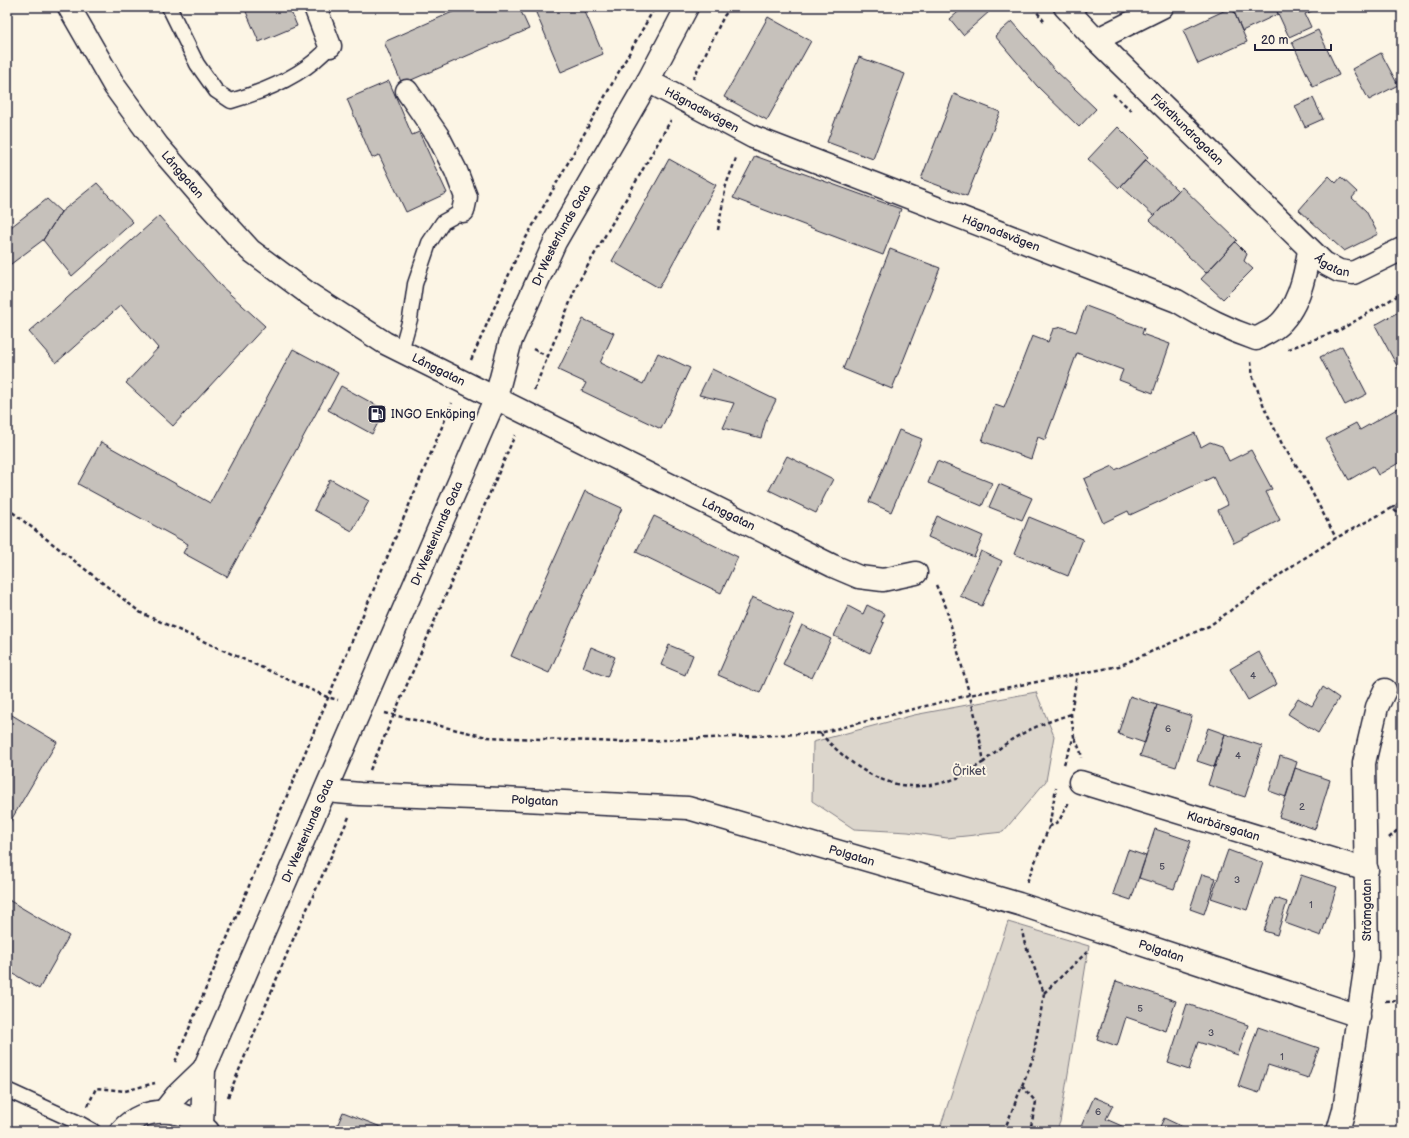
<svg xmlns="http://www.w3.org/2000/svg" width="1409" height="1138" font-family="'Balsamiq Sans',sans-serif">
<rect width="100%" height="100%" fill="#fcf5e5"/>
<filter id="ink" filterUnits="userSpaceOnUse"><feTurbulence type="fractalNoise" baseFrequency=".025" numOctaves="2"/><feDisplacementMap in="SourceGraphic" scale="8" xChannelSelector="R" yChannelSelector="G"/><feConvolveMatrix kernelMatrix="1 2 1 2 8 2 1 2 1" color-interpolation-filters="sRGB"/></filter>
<g filter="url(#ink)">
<path fill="#dcd6cc" stroke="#7f7c84" d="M 1402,499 L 1402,514 L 1393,507 Z
M 1036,692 L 1054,736 L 1046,781 L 1003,832 L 947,838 L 908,832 L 854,829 L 812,801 L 813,742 L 914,715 Z
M 1008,922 L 1089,946 L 1060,1122 L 1056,1131 L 939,1131 Z"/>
<path fill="#c6c1bb" stroke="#22223b" d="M 244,7 L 289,7 L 297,26 L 259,42 Z
M 464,7 L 519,7 L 529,29 L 402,84 L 384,42 Z
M 537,7 L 583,7 L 603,54 L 561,72 L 534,8 Z
M 964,7 L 987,7 L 990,11 L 963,35 L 950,19 Z
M 1232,7 L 1275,7 L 1278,14 L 1242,31 Z
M 1232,7 L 1247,42 L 1198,64 L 1183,30 Z
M 1275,7 L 1315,7 L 1316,9 L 1305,14 L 1311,27 L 1289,37 Z
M 768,17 L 811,41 L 767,120 L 724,97 Z
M 1012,21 L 1054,69 L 1096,109 L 1079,127 L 1037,86 L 995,36 Z
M 1318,30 L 1339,75 L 1313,87 L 1292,42 Z
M 1381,53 L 1398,85 L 1369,100 L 1352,69 Z
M 859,57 L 905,74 L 873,159 L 827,142 Z
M 389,81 L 412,135 L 419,132 L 447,193 L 406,212 L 379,155 L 372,158 L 347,99 Z
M 954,94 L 1000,112 L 967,196 L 921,179 Z
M 1313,98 L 1323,119 L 1305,127 L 1295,106 Z
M 1118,127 L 1148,157 L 1119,188 L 1088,159 Z
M 755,156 L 901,209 L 883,255 L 733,198 Z
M 669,159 L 716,185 L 659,288 L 612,261 Z
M 1146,160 L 1178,191 L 1154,216 L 1121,186 Z
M 7,172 L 11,178 L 7,181 Z
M 1329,176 L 1336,183 L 1341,177 L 1357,192 L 1352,198 L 1366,211 L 1378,234 L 1344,251 L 1299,210 Z
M 97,183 L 133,222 L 72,276 L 43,240 L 61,212 Z
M 1182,187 L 1237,240 L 1206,273 L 1150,220 Z
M 47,199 L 61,212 L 43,240 L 7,267 L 7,230 Z
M 159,216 L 220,285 L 265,326 L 173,426 L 126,383 L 158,348 L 121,305 L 56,363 L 29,332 Z
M 1235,242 L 1247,254 L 1244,261 L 1253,269 L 1223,299 L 1201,279 Z
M 890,249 L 940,268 L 892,389 L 843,369 Z
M 1086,306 L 1144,328 L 1142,334 L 1170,344 L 1153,393 L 1119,380 L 1123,370 L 1077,353 L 1045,440 L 1038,437 L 1031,459 L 982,441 L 995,405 L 1004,408 L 1032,336 L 1048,342 L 1053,329 L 1062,327 L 1076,332 Z
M 1402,310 L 1402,375 L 1375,325 Z
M 583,319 L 614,333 L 600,363 L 643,384 L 658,353 L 690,368 L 661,429 L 582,391 L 586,383 L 558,370 Z
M 1342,346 L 1367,394 L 1345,405 L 1320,357 Z
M 293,349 L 338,373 L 227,577 L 183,553 L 188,544 L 78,484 L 101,442 L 210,503 Z
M 712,369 L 776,400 L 766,420 L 761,438 L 723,428 L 734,403 L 699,395 Z
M 341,386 L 385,410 L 372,434 L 328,410 Z
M 1402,406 L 1402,461 L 1378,475 L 1373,466 L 1349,480 L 1326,439 L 1356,423 L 1360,430 Z
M 899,430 L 922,439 L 891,512 L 869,502 Z
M 1195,433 L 1201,447 L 1210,442 L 1222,446 L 1229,461 L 1251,450 L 1272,489 L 1266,492 L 1280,520 L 1234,543 L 1218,510 L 1228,505 L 1213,477 L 1130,515 L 1128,511 L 1103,523 L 1084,479 L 1113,466 L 1115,470 Z
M 787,456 L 833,479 L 816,513 L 769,490 Z
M 937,461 L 992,483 L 982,506 L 928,483 Z
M 330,479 L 369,501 L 352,531 L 314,510 Z
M 999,484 L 1032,498 L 1022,520 L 989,507 Z
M 585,491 L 622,508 L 549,673 L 511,656 Z
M 654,516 L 738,557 L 721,593 L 636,552 Z
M 937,516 L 983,536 L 974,557 L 928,537 Z
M 1029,517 L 1083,539 L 1068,576 L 1014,554 Z
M 981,551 L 1002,561 L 982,606 L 960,596 Z
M 752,597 L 794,615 L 760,693 L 718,675 Z
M 867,605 L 885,614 L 881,622 L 884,623 L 870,653 L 834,636 L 848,606 L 863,614 Z
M 802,625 L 831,639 L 812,678 L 783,664 Z
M 669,645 L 693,655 L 685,675 L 661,665 Z
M 591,647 L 615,657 L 607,677 L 583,667 Z
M 1259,652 L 1277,684 L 1248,700 L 1230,669 Z
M 1323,687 L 1339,698 L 1318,733 L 1288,714 L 1298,698 L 1312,706 Z
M 1130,696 L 1157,705 L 1145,743 L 1118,734 Z
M 1157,705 L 1192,716 L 1176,767 L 1140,756 Z
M 7,712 L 57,742 L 7,827 Z
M 1208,728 L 1225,734 L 1215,767 L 1197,761 Z
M 1225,734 L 1262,746 L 1245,797 L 1208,785 Z
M 1280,756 L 1297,762 L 1286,797 L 1269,791 Z
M 1295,768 L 1330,780 L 1315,829 L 1279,817 Z
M 1155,829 L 1191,841 L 1174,889 L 1139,878 Z
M 1128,850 L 1146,856 L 1131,900 L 1113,894 Z
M 1228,850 L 1263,863 L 1247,910 L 1211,898 Z
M 1202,874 L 1216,878 L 1204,914 L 1190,909 Z
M 1301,875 L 1337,887 L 1321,936 L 1285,923 Z
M 1275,898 L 1287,902 L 1277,935 L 1264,931 Z
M 7,899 L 69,936 L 39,989 L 7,970 Z
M 1116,981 L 1176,1001 L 1166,1031 L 1126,1017 L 1117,1046 L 1097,1039 Z
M 1187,1004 L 1248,1025 L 1238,1055 L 1198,1042 L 1189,1070 L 1168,1063 Z
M 1258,1027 L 1319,1048 L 1308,1078 L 1268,1065 L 1259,1093 L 1238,1086 Z
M 1094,1097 L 1113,1105 L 1106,1119 L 1133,1131 L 1079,1131 Z
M 343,1112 L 391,1131 L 335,1131 Z
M 1164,1118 L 1183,1127 L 1181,1131 L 1158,1131 Z"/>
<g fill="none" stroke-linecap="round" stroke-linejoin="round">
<g stroke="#22223b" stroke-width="17">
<path id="lane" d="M 169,7 L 197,64 L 216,91 L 231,101 C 266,91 306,74 330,46
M 401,351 L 410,319 L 415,284 L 429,243 L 443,222 L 463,211
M 7,1090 L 79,1123 L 93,1131"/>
</g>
<g stroke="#22223b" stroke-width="25">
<g id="street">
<path id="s1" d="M 69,7 L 115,87 L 158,146 L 208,204 L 250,250 L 309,294 L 385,343 L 833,566 L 859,577 L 883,580 L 916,573"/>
<path d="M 315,7 L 330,46"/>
<path d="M 1096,40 L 1162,7"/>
<path id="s2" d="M 648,81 L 753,137 L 1177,301 C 1204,317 1226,329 1256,339 C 1262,335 1270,332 1275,328 C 1298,310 1305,277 1309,250"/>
<path d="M 407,91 L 438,136 L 456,171 L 466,197 L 463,211"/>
<path id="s3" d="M 1080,782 L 1367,870"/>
<path id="s4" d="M 326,791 L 360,794 L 502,799 L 688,808 L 1019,904 L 1359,1016"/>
<path d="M 1338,1131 L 1344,1110 L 1367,957 L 1364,763 L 1377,707 L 1385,690"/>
</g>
</g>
<g stroke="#22223b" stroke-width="25">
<g id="secondary">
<path id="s5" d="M 1065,7 L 1096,40 L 1324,263 L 1339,271 L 1353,273 L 1402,249"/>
<path d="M 164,1111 L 176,1096 L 204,1069"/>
<path id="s6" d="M 202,1125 L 204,1069 L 496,397 L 511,340 L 555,242 L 648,81 L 687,7"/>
<path d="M 121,1131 C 144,1104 185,1107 208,1131"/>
</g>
</g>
<path stroke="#22223b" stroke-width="2.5" stroke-dasharray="4 3" stroke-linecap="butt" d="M 1033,7 L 1044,21
M 693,79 L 724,16 L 731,7
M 1113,94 L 1133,112
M 718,230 L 726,185 L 737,156
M 533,349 L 547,356
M 1288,349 L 1340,330 L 1402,293
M 471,360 L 522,245 L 655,7
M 1251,362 L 1253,378 L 1265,409 L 1283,446 L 1303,475 L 1336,538
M 534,390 L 578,283 L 671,120
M 7,508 L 141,613 L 327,697 L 338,700
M 1392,508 L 1402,502
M 936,585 L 946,607 L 976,719 L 984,762 C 1012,735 1035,726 1071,714
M 385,713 L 487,737 L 620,742 L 820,733 L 969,695 L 1119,666 L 1209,626 L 1295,564 L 1336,538 L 1392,508 L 1402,517
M 820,733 C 859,775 900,800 957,778 C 967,774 975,767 984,762
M 1075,738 L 1081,753 L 1081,758
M 1064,764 L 1074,737 L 1071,714 L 1077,674
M 370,770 L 515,435
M 1049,827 L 1059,821 L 1069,802
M 1389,838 L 1402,826
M 1027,882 L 1049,827 L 1056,788
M 1044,993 L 1087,952
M 1385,1001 L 1402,1000
M 175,1062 L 452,403
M 1022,1086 L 1036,1102 L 1030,1131
M 228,1097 L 291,944 L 349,817
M 88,1106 L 96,1088 L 125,1091 L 155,1083
M 1004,1131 L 1033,1058 L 1044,993 L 1024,941 L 1022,930"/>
<use href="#lane" stroke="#fcf5e5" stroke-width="14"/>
<use href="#street" stroke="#fcf5e5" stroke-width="22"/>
<use href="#secondary" stroke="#fcf5e5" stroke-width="22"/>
</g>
</g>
<defs>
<g id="fuel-square" transform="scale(1)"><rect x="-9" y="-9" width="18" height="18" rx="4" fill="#22223b" stroke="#fcf5e5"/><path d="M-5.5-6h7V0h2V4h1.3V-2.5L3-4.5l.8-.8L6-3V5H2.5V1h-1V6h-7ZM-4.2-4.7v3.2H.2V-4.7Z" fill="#fff"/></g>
</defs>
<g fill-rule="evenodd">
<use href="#fuel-square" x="377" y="414"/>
</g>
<g text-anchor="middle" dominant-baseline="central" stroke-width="4" stroke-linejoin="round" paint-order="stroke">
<g font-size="10" fill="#4b4a5b">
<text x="1253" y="676">4</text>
<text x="1168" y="729">6</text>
<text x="1238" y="756">4</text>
<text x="1302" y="807">2</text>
<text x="1162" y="867">5</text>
<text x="1237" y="880">3</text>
<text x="1311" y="905">1</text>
<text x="1140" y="1009">5</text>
<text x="1211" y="1033">3</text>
<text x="1282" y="1057">1</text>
<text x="1098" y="1112">6</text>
</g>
<g font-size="12" fill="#22223b" stroke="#fcf5e5">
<text stroke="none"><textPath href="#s2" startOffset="61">Hägnadsvägen</textPath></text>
<text stroke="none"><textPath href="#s5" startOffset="173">Fjärdhundragatan</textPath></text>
<text stroke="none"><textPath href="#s1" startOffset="203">Långgatan</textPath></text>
<text stroke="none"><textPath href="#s2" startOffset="385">Hägnadsvägen</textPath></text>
<text stroke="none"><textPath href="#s6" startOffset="964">Dr Westerlunds Gata</textPath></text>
<text stroke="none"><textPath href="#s5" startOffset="373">Ågatan</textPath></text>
<text stroke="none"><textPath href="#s1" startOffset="528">Långgatan</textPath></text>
<text stroke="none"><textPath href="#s1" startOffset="852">Långgatan</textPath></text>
<text stroke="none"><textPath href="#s6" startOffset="640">Dr Westerlunds Gata</textPath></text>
<text stroke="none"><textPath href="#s4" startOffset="209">Polgatan</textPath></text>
<text stroke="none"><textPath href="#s3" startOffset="150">Klarbärsgatan</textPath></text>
<text stroke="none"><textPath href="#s6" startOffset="316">Dr Westerlunds Gata</textPath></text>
<text stroke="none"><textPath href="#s4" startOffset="533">Polgatan</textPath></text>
<text transform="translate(1367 910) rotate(-90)">Strömgatan</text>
<text stroke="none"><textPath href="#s4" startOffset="857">Polgatan</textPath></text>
</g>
<g font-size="12" fill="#22223b" stroke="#fcf5e5" text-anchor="start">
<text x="391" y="414">INGO Enköping</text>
</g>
<g font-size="12" fill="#504f5f" stroke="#fcf5e5">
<text x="969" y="771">Öriket</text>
</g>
</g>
<rect width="1409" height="1138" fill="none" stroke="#fcf5e5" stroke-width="24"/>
<rect x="12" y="12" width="1385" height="1114" fill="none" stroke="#22223b" stroke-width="1.5" filter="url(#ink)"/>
<path d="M1255 44v6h76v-6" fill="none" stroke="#22223b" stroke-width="2"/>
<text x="1261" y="44" font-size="12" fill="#22223b" stroke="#fcf5e5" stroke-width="3" paint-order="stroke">20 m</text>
</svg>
